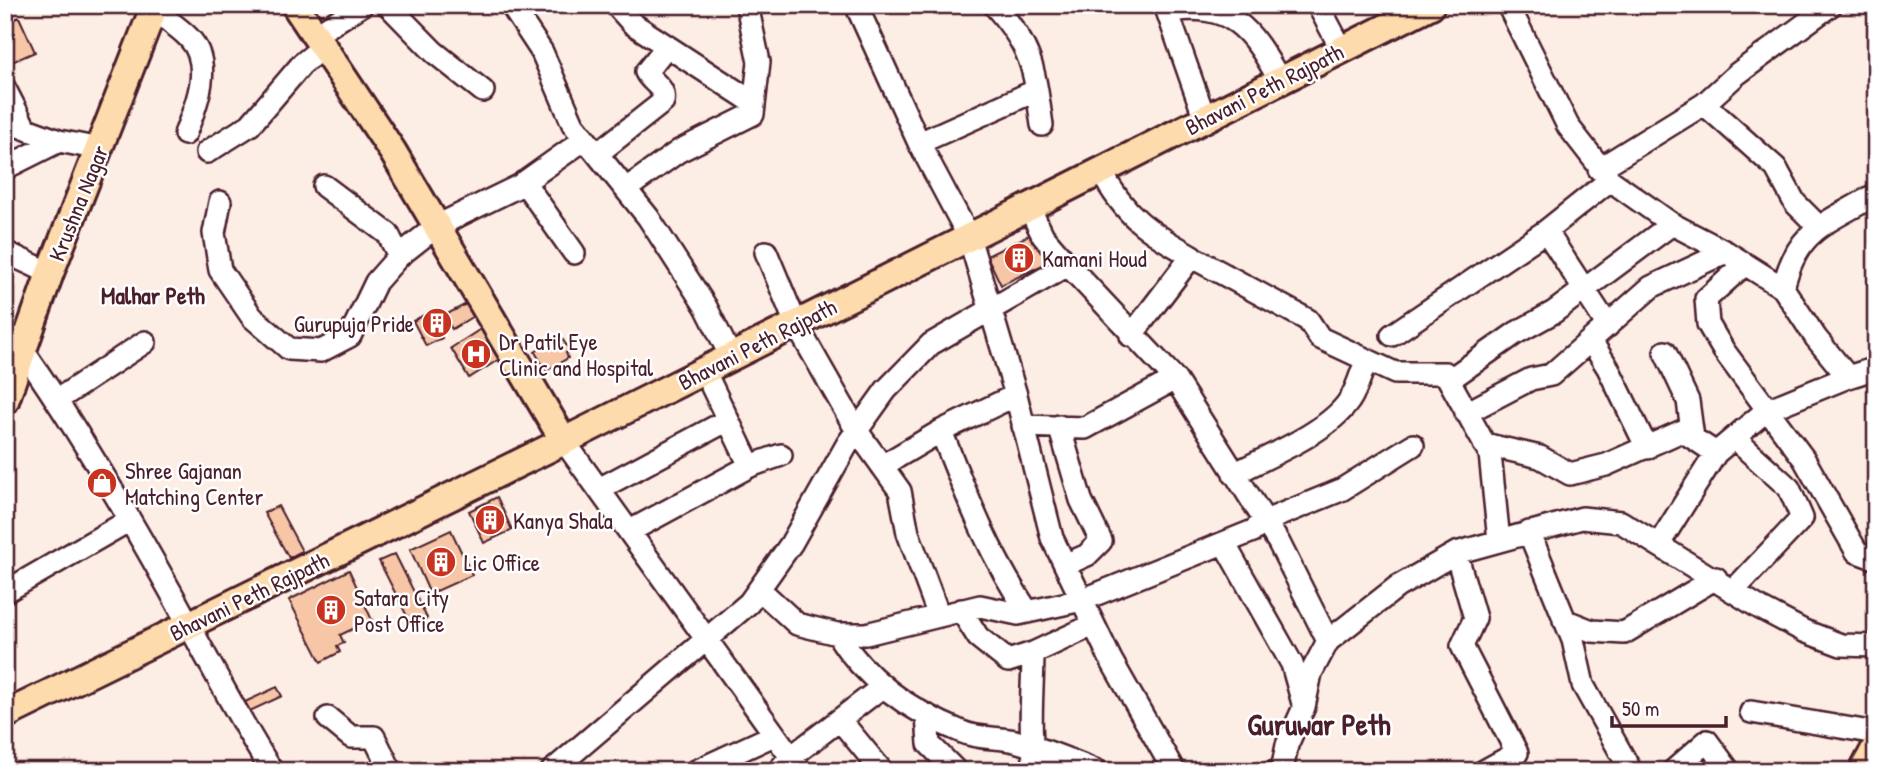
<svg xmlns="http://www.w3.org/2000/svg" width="1881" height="776" font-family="'Patrick Hand',sans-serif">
<rect width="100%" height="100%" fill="#fdeee5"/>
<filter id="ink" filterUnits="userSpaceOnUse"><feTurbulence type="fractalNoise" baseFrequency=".0143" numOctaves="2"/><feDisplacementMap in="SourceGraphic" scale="14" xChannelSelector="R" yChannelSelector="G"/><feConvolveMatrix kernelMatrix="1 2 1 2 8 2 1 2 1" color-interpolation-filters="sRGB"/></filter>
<g filter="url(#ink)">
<path fill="#f7c6a7" stroke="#4a1f2b" stroke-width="2" d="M 19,17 L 35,52 L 5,65 L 5,23 Z
M 1037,231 L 1051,261 L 1001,285 L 987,256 Z
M 468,303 L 475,315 L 452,329 L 449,324 L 438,330 L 442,338 L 426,346 L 413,321 L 433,310 L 438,319 Z
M 484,327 L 503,357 L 469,378 L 451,348 Z
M 557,338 L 559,342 L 563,340 L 570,351 L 566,353 L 568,358 L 546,371 L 535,352 Z
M 497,497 L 512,530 L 484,543 L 469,511 Z
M 278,506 L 302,551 L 289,558 L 264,513 Z
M 451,530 L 472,575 L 430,594 L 410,549 Z
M 395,554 L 427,618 L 412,626 L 379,561 Z
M 349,570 L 372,620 L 340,635 L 344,643 L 337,646 L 340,652 L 321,662 L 289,600 Z
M 277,687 L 282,696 L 250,711 L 245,702 Z
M 1272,760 L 1274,771 L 1249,771 Z"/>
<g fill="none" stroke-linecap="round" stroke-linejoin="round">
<g stroke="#4a1f2b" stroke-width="26">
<path id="minor" d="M 388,5 L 434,52 L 483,91
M 511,5 L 542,52 L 573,124 L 648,217 L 706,307 L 731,357
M 616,5 L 633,24 L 754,103
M 856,5 L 919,143 L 969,237 L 1016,395 L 1052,538 L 1111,660 L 1174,771
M 994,5 C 1033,49 1034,69 1042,125
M 1165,5 L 1205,119
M 1318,5 L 1342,50
M 1508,5 L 1568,126 L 1610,180 L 1672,224 L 1726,252 L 1783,288 L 1816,338 L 1848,377 L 1876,368
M 154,10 C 165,19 179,27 189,38 C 214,64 196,106 185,134
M 1167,11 C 1232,2 1250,27 1280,81
M 315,35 L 362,5
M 5,89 L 24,126
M 1704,104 L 1776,168 L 1795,203 L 1819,227
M 5,121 L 59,141
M 919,143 L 1037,90
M 207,152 L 250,125 L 302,64 L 323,47
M 597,154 L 663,102 C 666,86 651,83 646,72 L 667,46
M 5,168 L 59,141 L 100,149
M 1599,169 L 1704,104 L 1737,74 L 1831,5
M 1101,171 C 1125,217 1149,232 1192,256 L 1131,336
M 524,182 L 574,253
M 324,186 L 388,234 L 399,256
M 626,189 L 679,151 L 753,114 L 759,62 L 747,5
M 220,202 L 214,233 L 220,270 L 252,317 L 289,349 L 321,351 L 350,336 L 376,282 L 399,256 L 437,226 L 519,186 L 585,139
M 1029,207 L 1043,236 L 1068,265 L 1175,379 L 1279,543 L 1328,641
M 1546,231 L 1608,326
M 5,252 L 50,273
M 766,252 L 796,324 L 857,431 L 900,491 L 908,533 L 939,616
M 1192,257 L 1308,320 L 1320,338 L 1395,373 L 1445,373 L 1490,454 L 1499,541
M 1745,264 L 1706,299 L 1708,324 L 1724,351 L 1804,459 L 1857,552 L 1876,559
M 1783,288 C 1798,227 1827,224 1876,194
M 1392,335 L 1546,231 L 1610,180
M 5,336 L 27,342
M 1591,341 L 1608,368 L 1647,448
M 24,352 C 85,440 139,533 190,627 C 217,676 242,724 272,771
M 1665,352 L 1688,401 L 1693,438
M 704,370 L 750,466
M 1449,380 L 1516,333 L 1554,312 L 1672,224
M 57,400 L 145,342
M 1466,413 L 1531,379 L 1551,375 L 1651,287 L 1726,252
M 1023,426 L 1085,428 L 1175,379
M 1059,426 L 1081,500 L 1101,541 L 1087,555 L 1065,565
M 941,431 C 966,494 989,555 1028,612
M 564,441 L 801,771
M 1484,444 L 1540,457 L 1570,474 L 1606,465 L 1682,431 L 1716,453
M 882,466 L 941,431 L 1016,395
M 1234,474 C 1268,456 1327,433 1349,401 C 1357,390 1361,373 1366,361
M 599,489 L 728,420
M 630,531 L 750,466 L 781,455
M 1529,532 L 1573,640 L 1583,685 L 1631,771
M 1224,543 L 1292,664 L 1304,707 L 1287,745 L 1282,771
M 1659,544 L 1716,453 L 1767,410 L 1848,377
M 1456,553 L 1475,618 L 1462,646 L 1517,753 L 1484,771
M 759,589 L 797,624 L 837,634 L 866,634 L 980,606 L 1018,614 L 1082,600 L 1253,531 L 1265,521 L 1341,490 L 1413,445
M 1734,590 L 1802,518 L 1789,488 L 1734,438
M 5,592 L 130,520
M 961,610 L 978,637 L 1008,661 L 1033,653 L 1093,625
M 1564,620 L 1592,631 L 1624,633 L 1716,578
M 837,634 C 866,680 912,712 962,732 C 978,739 998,737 1015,741 C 1043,749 1070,760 1097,771
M 1033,653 C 1033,690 1027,738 1037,771
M 1304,707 L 1311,673 L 1328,641 L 1397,587 L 1456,553 L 1582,518 L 1621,522 L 1760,608 L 1804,631 L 1841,645 L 1876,646
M 1751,712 L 1876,733
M 927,715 L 929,744 L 956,771
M 328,718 L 351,737 L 374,737 L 391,771
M 840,720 L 882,771
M 552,771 L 749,603 L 791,544 L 848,443 L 886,390 L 931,344 L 1068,265
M 696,771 L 774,735
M 778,771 L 791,757 L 882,687
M 1673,771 L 1707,741 L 1729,771"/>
</g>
<g stroke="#4a1f2b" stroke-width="32">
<path id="major" d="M 295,5 L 393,152 L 564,441
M 5,401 L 50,273 L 155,5
M 5,715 L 564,441 L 1431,5
M 1863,771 L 1876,747"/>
</g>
<use href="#minor" stroke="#fff" stroke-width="21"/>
<use href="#major" stroke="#fedbac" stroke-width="26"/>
</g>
</g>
<defs>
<g id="building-disc" transform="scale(1.575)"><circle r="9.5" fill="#c8321e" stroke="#fff"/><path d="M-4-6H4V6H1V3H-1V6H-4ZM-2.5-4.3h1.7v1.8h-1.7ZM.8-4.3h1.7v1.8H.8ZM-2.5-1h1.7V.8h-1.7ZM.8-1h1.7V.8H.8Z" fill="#fff"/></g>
<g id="hospital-disc" transform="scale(1.575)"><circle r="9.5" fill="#c8321e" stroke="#fff"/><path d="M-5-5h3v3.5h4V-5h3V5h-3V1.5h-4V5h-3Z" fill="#fff"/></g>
<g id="shop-disc" transform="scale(1.575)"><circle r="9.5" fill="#c8321e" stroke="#fff"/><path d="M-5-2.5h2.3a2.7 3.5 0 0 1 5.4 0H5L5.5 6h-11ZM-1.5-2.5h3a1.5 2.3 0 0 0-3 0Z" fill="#fff"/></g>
</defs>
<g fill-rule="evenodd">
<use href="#building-disc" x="1019" y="258"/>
<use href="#building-disc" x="437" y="323"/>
<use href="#hospital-disc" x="476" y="354"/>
<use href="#shop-disc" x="102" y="483"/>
<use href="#building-disc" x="490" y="520"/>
<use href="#building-disc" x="441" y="562"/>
<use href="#building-disc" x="331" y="610"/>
</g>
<g text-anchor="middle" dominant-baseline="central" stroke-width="5" stroke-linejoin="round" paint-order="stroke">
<g font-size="23" fill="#4a1f2b" stroke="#fff">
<text transform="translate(1264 89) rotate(-27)">Bhavani Peth Rajpath</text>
<text transform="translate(78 203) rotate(-68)">Krushna Nagar</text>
<text transform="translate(757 344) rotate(-27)">Bhavani Peth Rajpath</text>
<text transform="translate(249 596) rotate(-26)">Bhavani Peth Rajpath</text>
</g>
<g font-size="23" fill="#4a1f2b" stroke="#fff" text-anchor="start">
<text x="1042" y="258">Kamani Houd</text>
<text x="414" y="323" text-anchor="end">Gurupuja Pride</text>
<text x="499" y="341">Dr Patil Eye<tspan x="499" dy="26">Clinic and Hospital</tspan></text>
<text x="125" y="470">Shree Gajanan<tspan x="125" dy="26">Matching Center</tspan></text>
<text x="513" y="520">Kanya Shala</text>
<text x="464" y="562">Lic Office</text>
<text x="354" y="597">Satara City<tspan x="354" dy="26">Post Office</tspan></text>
</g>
<g font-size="24" font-weight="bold" fill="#4a1f2b" stroke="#fff">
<text x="153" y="295">Malhar Peth</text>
</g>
<g font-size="30" font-weight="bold" fill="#4a1f2b" stroke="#fff">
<text x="1319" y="724">Guruwar Peth</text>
</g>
</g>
<rect width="1881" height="776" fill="none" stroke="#fff" stroke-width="28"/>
<rect x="14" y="14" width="1853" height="748" fill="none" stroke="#4a1f2b" stroke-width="2.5" filter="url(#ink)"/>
<path d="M1612 716v10h114v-10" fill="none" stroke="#4a1f2b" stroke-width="3.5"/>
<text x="1622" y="716" font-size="21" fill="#4a1f2b" stroke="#ffffff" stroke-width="5" paint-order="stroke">50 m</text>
</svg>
